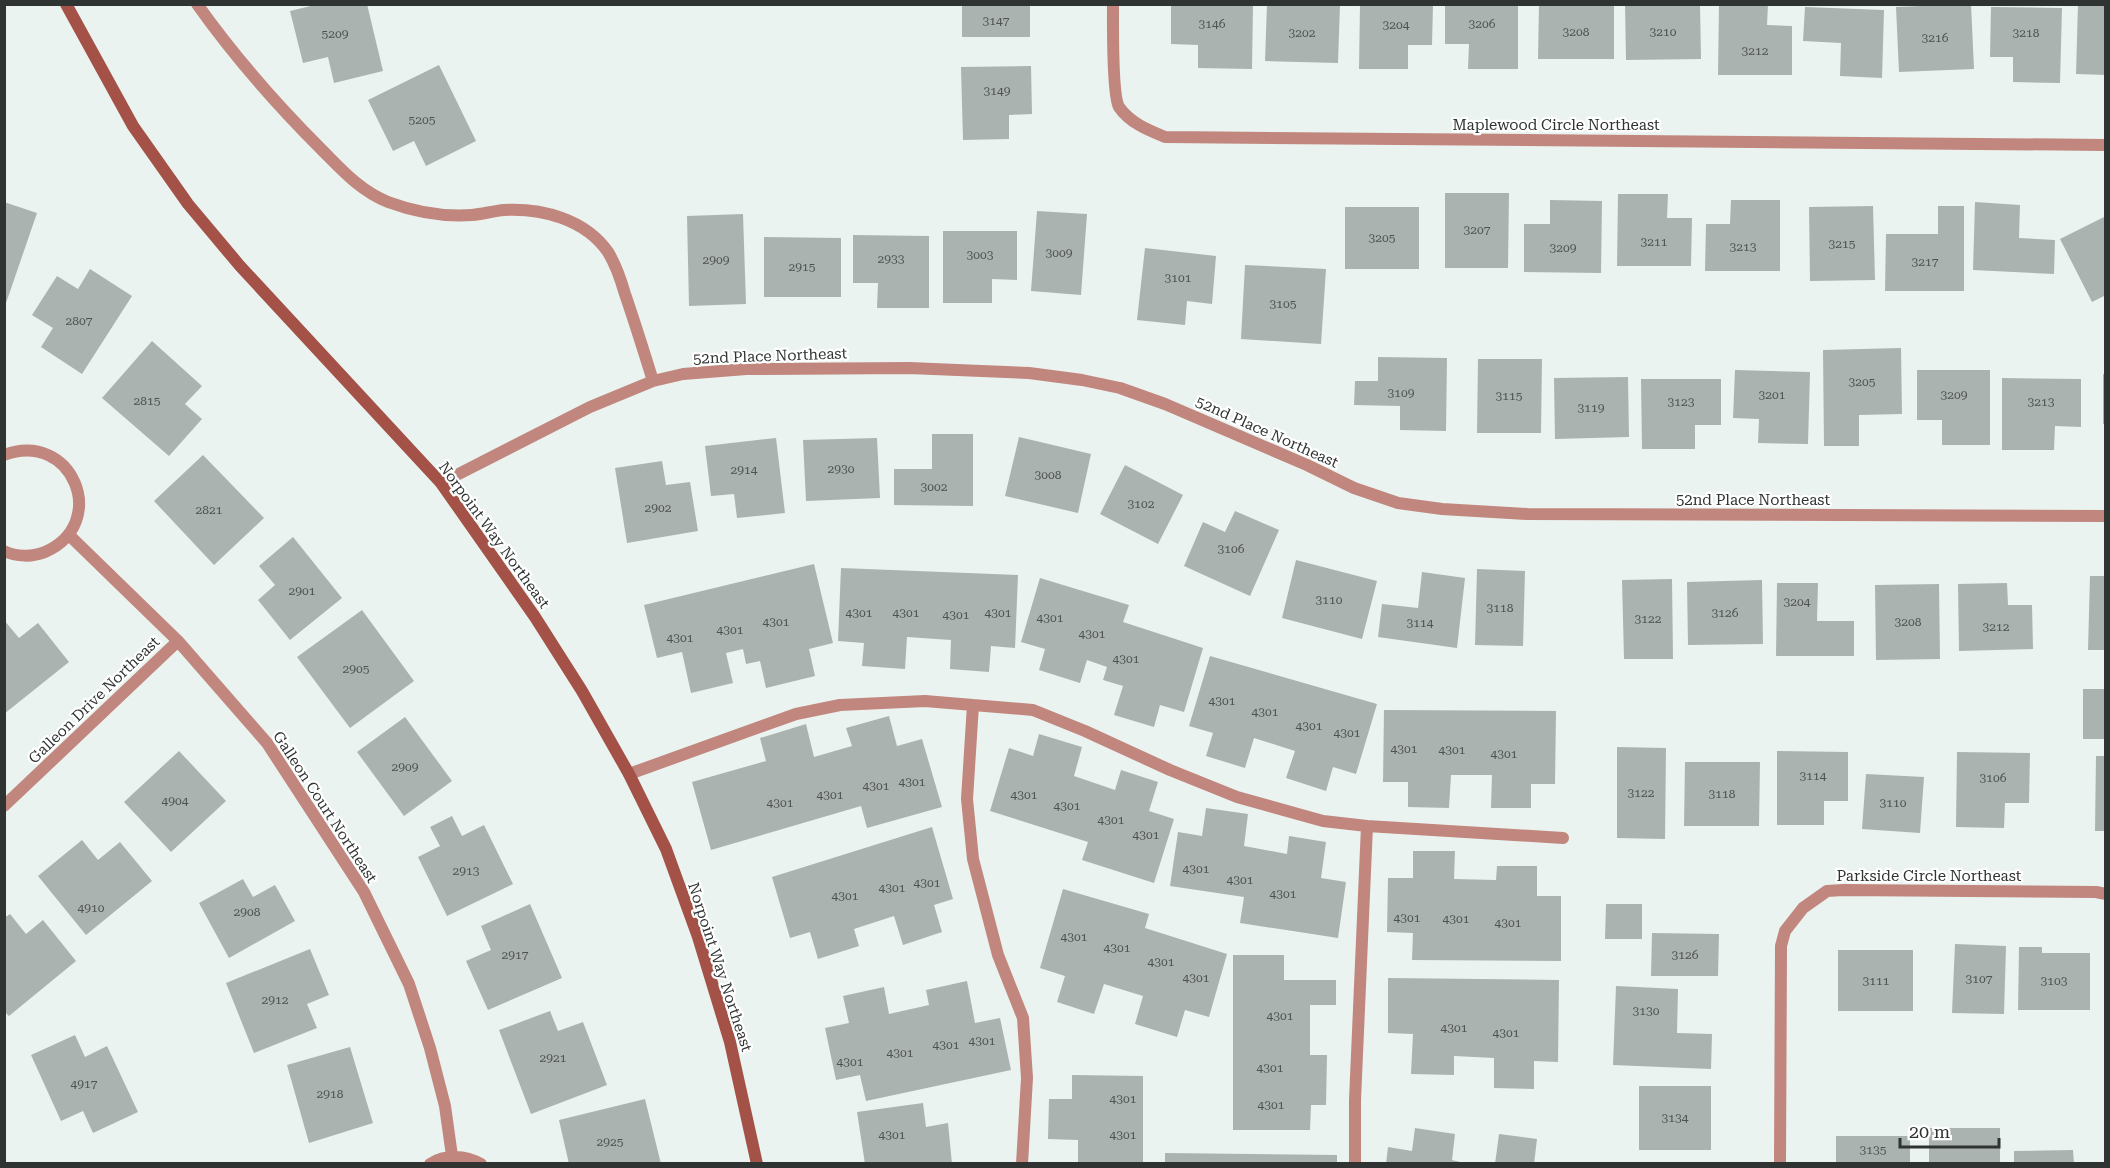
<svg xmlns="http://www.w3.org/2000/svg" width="2110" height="1168" font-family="'Roboto Serif',serif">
<rect width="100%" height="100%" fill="#eaf3ef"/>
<path fill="#abb3b0" d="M 319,4 L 367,4 L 383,71 L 334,83 L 328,57 L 303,63 L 290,11 Z
M 962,4 L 1030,4 L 1030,37 L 962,37 Z
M 1171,4 L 1253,4 L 1252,69 L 1198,68 L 1198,45 L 1171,44 Z
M 1267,4 L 1340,4 L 1338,63 L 1265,61 Z
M 1360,4 L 1433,4 L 1432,45 L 1408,45 L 1408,69 L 1359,69 Z
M 1445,4 L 1518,4 L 1518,69 L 1468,69 L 1469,44 L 1445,44 Z
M 1539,4 L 1614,4 L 1614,59 L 1538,59 Z
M 1625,4 L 1700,4 L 1701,59 L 1626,60 Z
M 1719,4 L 1768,4 L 1767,25 L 1792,26 L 1792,75 L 1718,75 Z
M 1971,4 L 1974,69 L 1899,72 L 1896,7 Z
M 2078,4 L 2106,4 L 2106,75 L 2076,74 Z
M 1805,7 L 1884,10 L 1882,78 L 1840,76 L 1841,43 L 1803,41 Z
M 1991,7 L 2062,8 L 2060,83 L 2013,82 L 2013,57 L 1990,57 Z
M 439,65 L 476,141 L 426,166 L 414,141 L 393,151 L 368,100 Z
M 1031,66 L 1032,114 L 1009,115 L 1009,139 L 963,140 L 961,67 Z
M 1445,193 L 1509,193 L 1508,268 L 1445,268 Z
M 1618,194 L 1668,194 L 1667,218 L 1692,218 L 1691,266 L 1617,266 Z
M 1550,200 L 1602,201 L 1601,273 L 1524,272 L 1524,224 L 1550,224 Z
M 1731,200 L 1780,200 L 1780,271 L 1705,271 L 1706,224 L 1730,224 Z
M 4,202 L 37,213 L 5,306 L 4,306 Z
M 1975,202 L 2020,205 L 2019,238 L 2055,240 L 2054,274 L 1973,270 Z
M 1873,206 L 1875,280 L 1810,281 L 1809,207 Z
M 1938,206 L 1964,206 L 1964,291 L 1885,291 L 1886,234 L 1938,234 Z
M 1345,207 L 1419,207 L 1419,269 L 1345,269 Z
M 1037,211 L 1087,214 L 1081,295 L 1031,291 Z
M 743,214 L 746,304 L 689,306 L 687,216 Z
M 2106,216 L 2106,295 L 2092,302 L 2060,239 Z
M 943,231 L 1017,231 L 1017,280 L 992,279 L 992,303 L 943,303 Z
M 853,235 L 929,236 L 929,308 L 877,308 L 878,283 L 853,283 Z
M 764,237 L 841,238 L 841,297 L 764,297 Z
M 1145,248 L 1216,256 L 1212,304 L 1187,301 L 1185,325 L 1137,320 Z
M 1245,265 L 1326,269 L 1321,344 L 1241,339 Z
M 90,269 L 132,296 L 82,374 L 41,347 L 53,328 L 32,315 L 57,276 L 78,289 Z
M 152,341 L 202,386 L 185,404 L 202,419 L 169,456 L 102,398 Z
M 1901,348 L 1902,414 L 1859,415 L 1859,446 L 1824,446 L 1823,350 Z
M 1378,357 L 1447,358 L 1446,431 L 1400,430 L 1400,406 L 1354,405 L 1355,381 L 1378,381 Z
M 1478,359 L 1542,359 L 1541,433 L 1477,433 Z
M 1735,370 L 1810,372 L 1808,444 L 1758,443 L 1759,419 L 1733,418 Z
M 1917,370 L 1990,370 L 1990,445 L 1942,445 L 1942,420 L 1917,420 Z
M 2103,374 L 2106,374 L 2106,423 L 2103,424 Z
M 1628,377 L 1629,437 L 1555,439 L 1554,378 Z
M 2002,378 L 2081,379 L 2081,427 L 2055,426 L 2054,450 L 2002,450 Z
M 1641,379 L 1721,379 L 1721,425 L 1695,425 L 1695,449 L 1642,449 Z
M 932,434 L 973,434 L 973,506 L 894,505 L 894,469 L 932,469 Z
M 1019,437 L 1091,454 L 1078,513 L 1005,496 Z
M 776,438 L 785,513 L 737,518 L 734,494 L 711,496 L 705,446 Z
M 877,438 L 880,498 L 806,501 L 803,440 Z
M 203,455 L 264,518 L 214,565 L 154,501 Z
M 662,461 L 666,485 L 690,482 L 698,531 L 627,543 L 615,468 Z
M 1125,465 L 1183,495 L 1158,544 L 1100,514 Z
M 1235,511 L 1279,530 L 1250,596 L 1184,566 L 1203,522 L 1225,532 Z
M 293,537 L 342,598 L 290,640 L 258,600 L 275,585 L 259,566 Z
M 1296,560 L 1377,581 L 1362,639 L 1282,618 Z
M 814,564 L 833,643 L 809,649 L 815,676 L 766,688 L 760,661 L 746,664 L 743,649 L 726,653 L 733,683 L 691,693 L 682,652 L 657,658 L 644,605 Z
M 841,568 L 1018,575 L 1015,648 L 991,646 L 989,672 L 950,669 L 951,640 L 907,637 L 905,669 L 862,666 L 864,643 L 838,641 Z
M 1477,569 L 1525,571 L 1523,646 L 1475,645 Z
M 1422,572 L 1465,578 L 1457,648 L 1378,637 L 1382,604 L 1418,608 Z
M 2090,576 L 2106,576 L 2106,650 L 2088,650 Z
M 1040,578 L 1129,605 L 1123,622 L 1203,648 L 1184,712 L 1160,705 L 1154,727 L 1114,715 L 1123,686 L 1103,680 L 1107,667 L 1087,660 L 1080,683 L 1039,670 L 1045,649 L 1021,642 Z
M 1672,579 L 1673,659 L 1624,659 L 1622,580 Z
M 1762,580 L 1763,644 L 1688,645 L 1687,582 Z
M 1777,583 L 1818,583 L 1817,621 L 1854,621 L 1854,656 L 1776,656 Z
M 2007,583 L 2008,605 L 2032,605 L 2033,649 L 1959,651 L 1958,584 Z
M 1939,584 L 1940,659 L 1876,660 L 1875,585 Z
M 362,610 L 414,681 L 350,728 L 297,657 Z
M 4,620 L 19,638 L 38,623 L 69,662 L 4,714 Z
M 1210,656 L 1377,704 L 1356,774 L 1333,767 L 1326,791 L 1286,778 L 1295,751 L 1254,738 L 1245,768 L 1206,756 L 1213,733 L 1189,726 Z
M 2083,689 L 2106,689 L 2106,739 L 2083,739 Z
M 1384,710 L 1556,711 L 1555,784 L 1531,784 L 1531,808 L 1491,808 L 1492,775 L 1451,775 L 1449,808 L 1408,807 L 1408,782 L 1383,782 Z
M 889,716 L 897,746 L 922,739 L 942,807 L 867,828 L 861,806 L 711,850 L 692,782 L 766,761 L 760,738 L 806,724 L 814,757 L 852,746 L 846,728 Z
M 405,717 L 452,781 L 404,816 L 357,752 Z
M 1039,734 L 1082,747 L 1074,776 L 1115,790 L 1121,770 L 1158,782 L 1149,811 L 1174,819 L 1154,883 L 1082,860 L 1088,842 L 990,811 L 1009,748 L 1033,756 Z
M 1617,747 L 1666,748 L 1665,839 L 1617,838 Z
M 179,751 L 226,801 L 171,852 L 124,802 Z
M 1777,751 L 1848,752 L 1848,801 L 1824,801 L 1824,825 L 1777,825 Z
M 1957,752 L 2030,753 L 2029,803 L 2005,803 L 2004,828 L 1956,827 Z
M 2096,756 L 2106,756 L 2106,831 L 2095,831 Z
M 1685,762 L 1760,762 L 1759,826 L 1684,826 Z
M 1866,774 L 1924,777 L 1920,833 L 1862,829 Z
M 1206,808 L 1248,814 L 1244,846 L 1287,854 L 1289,836 L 1326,842 L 1321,878 L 1346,882 L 1338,938 L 1240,923 L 1244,897 L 1170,886 L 1178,832 L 1202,836 Z
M 452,816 L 462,836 L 484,825 L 513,884 L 447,916 L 418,857 L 440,846 L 430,827 Z
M 932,827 L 953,899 L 934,905 L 942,932 L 903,945 L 894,916 L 854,929 L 859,946 L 818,959 L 810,932 L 790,938 L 772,877 Z
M 82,840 L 98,860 L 120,842 L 152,881 L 86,935 L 38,876 Z
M 1413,851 L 1455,851 L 1454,879 L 1496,880 L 1497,866 L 1537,866 L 1537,896 L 1561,896 L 1561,961 L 1412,960 L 1413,933 L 1387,932 L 1388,878 L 1413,878 Z
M 243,879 L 253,897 L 275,885 L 295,921 L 229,958 L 199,903 Z
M 1063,889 L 1149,914 L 1145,928 L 1227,954 L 1209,1017 L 1185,1010 L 1177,1037 L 1135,1024 L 1143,996 L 1104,984 L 1094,1014 L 1057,1002 L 1065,976 L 1040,968 Z
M 530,904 L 562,978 L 488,1010 L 466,961 L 491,950 L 481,926 Z
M 1606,904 L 1642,904 L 1642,939 L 1605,939 Z
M 10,914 L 26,934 L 43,920 L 76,961 L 9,1016 L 4,1011 L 4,918 Z
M 1652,933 L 1719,934 L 1718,976 L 1651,976 Z
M 1955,944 L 2006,946 L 2004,1014 L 1952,1013 Z
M 2019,947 L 2042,947 L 2042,953 L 2090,953 L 2090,1010 L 2018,1010 Z
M 310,949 L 329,995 L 307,1004 L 317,1028 L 254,1053 L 226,983 Z
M 1838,950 L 1913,950 L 1913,1011 L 1838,1011 Z
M 1233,955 L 1284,955 L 1284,980 L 1336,980 L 1336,1005 L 1310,1005 L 1310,1055 L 1327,1055 L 1326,1105 L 1311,1105 L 1310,1130 L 1233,1130 Z
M 1388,978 L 1559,980 L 1558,1062 L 1534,1061 L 1534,1089 L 1494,1088 L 1494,1058 L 1454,1056 L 1454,1075 L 1411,1074 L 1413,1034 L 1388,1033 Z
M 967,981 L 975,1023 L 1000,1018 L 1011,1070 L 866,1101 L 860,1075 L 836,1080 L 825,1028 L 849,1023 L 843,996 L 884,987 L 889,1014 L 929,1005 L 926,990 Z
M 1616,986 L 1678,989 L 1677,1033 L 1712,1034 L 1711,1069 L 1613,1065 Z
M 550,1011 L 558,1031 L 583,1022 L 607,1085 L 531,1114 L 499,1030 Z
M 75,1035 L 85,1057 L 107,1046 L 138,1112 L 93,1133 L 83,1111 L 61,1121 L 31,1055 Z
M 350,1047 L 373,1123 L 309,1143 L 287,1065 Z
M 1072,1075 L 1143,1076 L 1143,1164 L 1078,1164 L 1078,1140 L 1048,1139 L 1049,1099 L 1072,1099 Z
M 1639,1086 L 1711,1086 L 1711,1150 L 1639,1150 Z
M 645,1099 L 661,1164 L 569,1164 L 559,1120 Z
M 923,1103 L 926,1127 L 948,1123 L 952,1164 L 865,1164 L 857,1112 Z
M 1415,1128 L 1455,1134 L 1452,1160 L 1468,1164 L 1386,1164 L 1388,1147 L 1412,1151 Z
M 1929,1128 L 2000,1128 L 2000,1164 L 1929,1164 Z
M 1499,1134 L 1537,1139 L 1534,1164 L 1495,1164 Z
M 1836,1136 L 1910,1136 L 1910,1164 L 1836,1164 Z
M 2073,1150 L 2074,1164 L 2014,1164 L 2014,1151 Z
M 1165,1153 L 1337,1155 L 1337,1164 L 1165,1164 Z"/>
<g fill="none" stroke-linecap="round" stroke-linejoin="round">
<path stroke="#c1867e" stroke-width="12" d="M 973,705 L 967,799 L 973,859 L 998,955 L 1023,1018 L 1027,1078 L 1022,1164
M 629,774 L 796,714 L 840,705 L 925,701 L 1033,710 L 1085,731 L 1170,770 L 1237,797 L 1323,821 L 1367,826 L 1563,838
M 1355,1164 L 1355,1100 L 1367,826"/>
<path stroke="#c1867e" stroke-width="12" d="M 197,4 C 234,56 276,104 321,149 C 341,169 360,191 388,202 C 415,212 444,217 472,215 C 483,214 493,211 504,210 C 542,208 585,219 608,252 C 616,265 621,280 625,294 C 635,323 644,352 653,381
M 1113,4 C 1113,22 1112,95 1119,107 C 1130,123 1148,130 1165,137 L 2106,145
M 4,455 C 72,429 111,523 45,552 C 33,557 16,557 4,551
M 441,483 L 590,407 L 653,381 L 683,374 L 746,369 L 909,368 L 1029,373 L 1082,380 L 1120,388 L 1165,404 L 1307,465 L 1354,488 L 1398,503 L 1442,509 L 1527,514 L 2106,516
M 69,535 L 178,641 L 267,743 L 364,892 L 409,984 L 430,1048 L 445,1106 L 452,1156
M 4,806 L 178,641
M 430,1164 C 446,1154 465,1155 481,1164
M 1780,1164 L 1781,946 L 1785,931 L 1803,908 L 1827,891 L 1843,890 L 2096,892 L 2106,894"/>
<path stroke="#a45148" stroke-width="12" d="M 66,4 L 133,126 L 188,204 L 240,266 L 441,483 L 535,617 L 582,691 L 629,774 L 666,849 L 698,937 L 730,1042 L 757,1164"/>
</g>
<g text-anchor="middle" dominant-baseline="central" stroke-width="4.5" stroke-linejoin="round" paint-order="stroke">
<g font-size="12" fill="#4e5351">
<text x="996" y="21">3147</text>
<text x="1212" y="24">3146</text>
<text x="1482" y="24">3206</text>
<text x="1396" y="25">3204</text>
<text x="1576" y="32">3208</text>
<text x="1663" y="32">3210</text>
<text x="1302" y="33">3202</text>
<text x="2026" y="33">3218</text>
<text x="335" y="34">5209</text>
<text x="1935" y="38">3216</text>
<text x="1755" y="51">3212</text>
<text x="997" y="91">3149</text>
<text x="422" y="120">5205</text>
<text x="1477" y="230">3207</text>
<text x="1382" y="238">3205</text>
<text x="1654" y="242">3211</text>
<text x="1842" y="244">3215</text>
<text x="1743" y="247">3213</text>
<text x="1563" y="248">3209</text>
<text x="1059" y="253">3009</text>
<text x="980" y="255">3003</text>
<text x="891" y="259">2933</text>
<text x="716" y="260">2909</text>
<text x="1925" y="262">3217</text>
<text x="802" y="267">2915</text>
<text x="1178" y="278">3101</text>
<text x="1283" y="304">3105</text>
<text x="79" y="321">2807</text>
<text x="1862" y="382">3205</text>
<text x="1401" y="393">3109</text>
<text x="1772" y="395">3201</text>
<text x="1954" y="395">3209</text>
<text x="1509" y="396">3115</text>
<text x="147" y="401">2815</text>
<text x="1681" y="402">3123</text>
<text x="2041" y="402">3213</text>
<text x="1591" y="408">3119</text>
<text x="841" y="469">2930</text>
<text x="744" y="470">2914</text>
<text x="1048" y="475">3008</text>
<text x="934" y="487">3002</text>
<text x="1141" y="504">3102</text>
<text x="658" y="508">2902</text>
<text x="209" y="510">2821</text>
<text x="1231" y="549">3106</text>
<text x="302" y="591">2901</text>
<text x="1329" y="600">3110</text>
<text x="1797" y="602">3204</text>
<text x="1500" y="608">3118</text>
<text x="859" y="613">4301</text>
<text x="906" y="613">4301</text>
<text x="998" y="613">4301</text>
<text x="1725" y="613">3126</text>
<text x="956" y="615">4301</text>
<text x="1050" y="618">4301</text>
<text x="1648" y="619">3122</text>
<text x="776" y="622">4301</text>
<text x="1908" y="622">3208</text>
<text x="1420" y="623">3114</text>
<text x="1996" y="627">3212</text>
<text x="730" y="630">4301</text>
<text x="1092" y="634">4301</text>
<text x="680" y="638">4301</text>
<text x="1126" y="659">4301</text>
<text x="356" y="669">2905</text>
<text x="1222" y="701">4301</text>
<text x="1265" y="712">4301</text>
<text x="1309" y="726">4301</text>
<text x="1347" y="733">4301</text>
<text x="1404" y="749">4301</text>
<text x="1452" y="750">4301</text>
<text x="1504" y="754">4301</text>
<text x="405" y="767">2909</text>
<text x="1813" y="776">3114</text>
<text x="1993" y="778">3106</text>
<text x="912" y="782">4301</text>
<text x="876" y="786">4301</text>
<text x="1641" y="793">3122</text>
<text x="1722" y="794">3118</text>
<text x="830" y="795">4301</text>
<text x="1024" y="795">4301</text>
<text x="175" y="801">4904</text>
<text x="780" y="803">4301</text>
<text x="1893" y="803">3110</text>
<text x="1067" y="806">4301</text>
<text x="1111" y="820">4301</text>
<text x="1146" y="835">4301</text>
<text x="1196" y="869">4301</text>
<text x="466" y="871">2913</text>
<text x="1240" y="880">4301</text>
<text x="927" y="883">4301</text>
<text x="892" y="888">4301</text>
<text x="1283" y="894">4301</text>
<text x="845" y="896">4301</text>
<text x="91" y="908">4910</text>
<text x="247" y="912">2908</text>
<text x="1407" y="918">4301</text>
<text x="1456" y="919">4301</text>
<text x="1508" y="923">4301</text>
<text x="1074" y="937">4301</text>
<text x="1117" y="948">4301</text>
<text x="515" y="955">2917</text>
<text x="1685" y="955">3126</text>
<text x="1161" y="962">4301</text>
<text x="1196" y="978">4301</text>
<text x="1979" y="979">3107</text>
<text x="1876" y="981">3111</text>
<text x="2054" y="981">3103</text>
<text x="275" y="1000">2912</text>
<text x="1646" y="1011">3130</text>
<text x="1280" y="1016">4301</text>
<text x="1454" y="1028">4301</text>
<text x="1506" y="1033">4301</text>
<text x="982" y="1041">4301</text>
<text x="946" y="1045">4301</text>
<text x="900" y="1053">4301</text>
<text x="553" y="1058">2921</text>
<text x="850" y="1062">4301</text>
<text x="1270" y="1068">4301</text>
<text x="84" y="1084">4917</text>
<text x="330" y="1094">2918</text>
<text x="1123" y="1099">4301</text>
<text x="1271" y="1105">4301</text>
<text x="1675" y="1118">3134</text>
<text x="892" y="1135">4301</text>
<text x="1123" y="1135">4301</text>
<text x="610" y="1142">2925</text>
<text x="1873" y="1150">3135</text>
</g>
<g font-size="15" fill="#2f3331" stroke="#fff">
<text x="1556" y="125">Maplewood Circle Northeast</text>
<text transform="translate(770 356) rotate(-2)">52nd Place Northeast</text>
<text transform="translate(1267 432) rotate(24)">52nd Place Northeast</text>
<text x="1753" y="500">52nd Place Northeast</text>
<text transform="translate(494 535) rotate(54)">Norpoint Way Northeast</text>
<text transform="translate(94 700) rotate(-44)">Galleon Drive Northeast</text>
<text transform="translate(325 807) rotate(57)">Galleon Court Northeast</text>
<text x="1929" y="876">Parkside Circle Northeast</text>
<text transform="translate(720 967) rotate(72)">Norpoint Way Northeast</text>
</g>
</g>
<rect width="2110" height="1168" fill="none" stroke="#2f3331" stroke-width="12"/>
<path d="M1900 1138v9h99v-9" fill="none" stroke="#2f3331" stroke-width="3"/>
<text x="1909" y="1138" font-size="18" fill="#2f3331" stroke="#ffffff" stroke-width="4.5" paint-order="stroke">20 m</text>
</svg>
